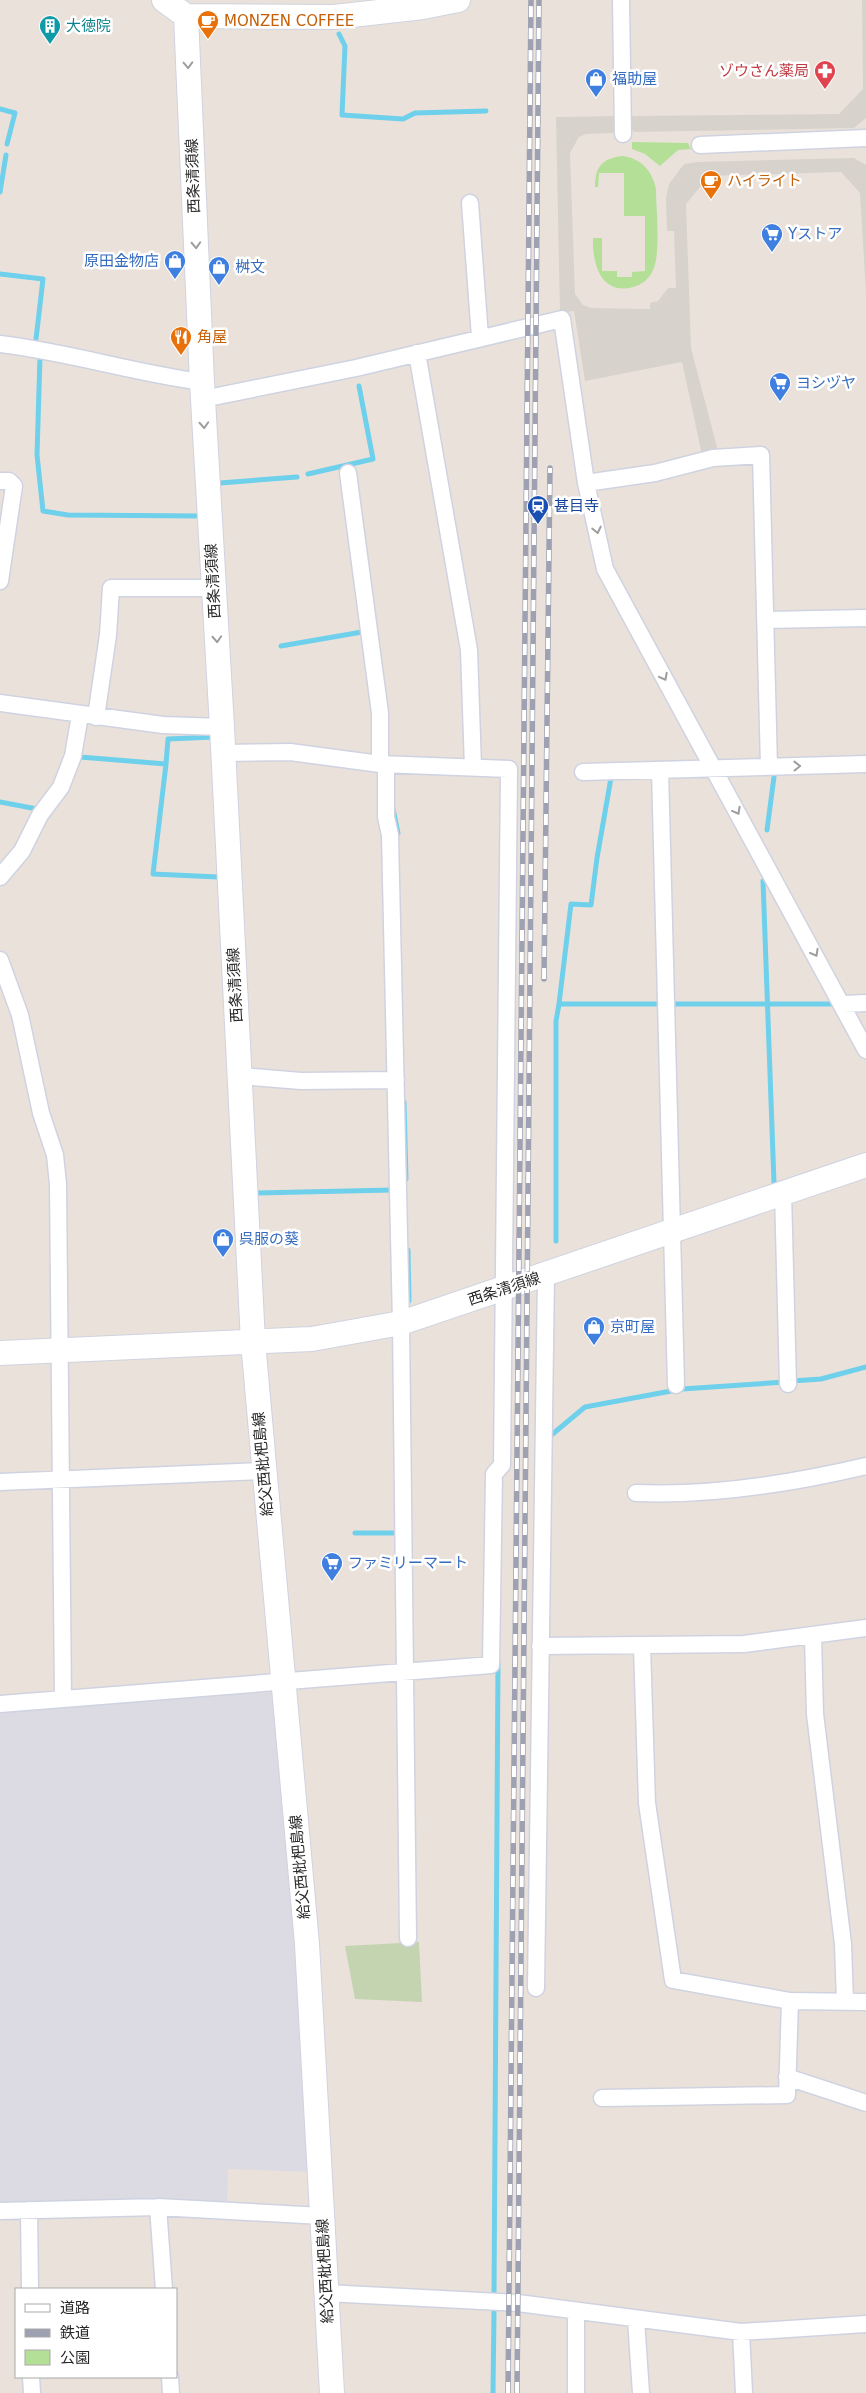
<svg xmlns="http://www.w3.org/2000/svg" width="866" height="2393" font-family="'DejaVu Sans','Noto Sans JP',sans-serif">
<rect width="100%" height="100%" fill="#eae2da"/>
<path fill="#dcdae2" d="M 274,1692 L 300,1965 L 314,2172 L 228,2169 L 227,2202 L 141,2198 L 0,2205 L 0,1712 Z"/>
<path fill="#b3e096" d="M 632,142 L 688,143 L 691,149 L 678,150 L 660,166 L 645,154 L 632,149 Z
M 623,156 C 642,159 652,171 656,189 C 656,209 661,254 653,270 C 649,279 642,285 633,287 C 601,296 592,263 593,238 L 602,238 L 602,271 L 617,271 L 617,277 L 632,277 L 632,272 L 645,271 L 645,216 L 624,216 L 624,173 L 599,173 L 598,187 L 595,187 C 595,167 602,158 623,156 Z"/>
<path fill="#c4d4b1" d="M 419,1942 L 422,2002 L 355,1999 L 345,1946 Z"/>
<path fill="#d7d2cc" d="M 862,0 L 866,0 L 866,118 L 854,128 L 635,132 L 631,129 L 629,116 L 839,114 L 863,89 Z
M 618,116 L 616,131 L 611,133 L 586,134 L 579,137 L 570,153 L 575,294 L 583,305 L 591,308 L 650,309 L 650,303 L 658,301 L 668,288 L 676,288 L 674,231 L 667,231 L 666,198 L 669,184 L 684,164 L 698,162 L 854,158 L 866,165 L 866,293 L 860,193 L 841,172 L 709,176 L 686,204 L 691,348 L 718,451 L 702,455 L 682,362 L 585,381 L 574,311 L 560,313 L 556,117 Z"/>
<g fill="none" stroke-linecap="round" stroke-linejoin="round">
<path stroke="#6ed0eb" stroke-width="5" d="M 339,34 L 345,46 L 342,115 L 403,119 L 415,113 L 486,111
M 0,109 L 15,113 L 7,144
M 0,192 L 6,155
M 0,274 L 43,279 L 36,339
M 40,357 L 37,455 L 43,511 L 68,515 L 201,516
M 308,474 L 373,459 L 359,386
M 220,483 L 297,477
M 281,646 L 362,632
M 80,757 L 166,764 L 168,739 L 214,737
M 166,764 L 153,874 L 218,877
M 0,802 L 37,809 L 40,806
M 393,809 L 398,833
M 767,830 L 774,777
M 763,881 L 774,1183
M 559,1004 L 571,904 L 591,905 L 597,858 L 611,778
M 672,1004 L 834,1004
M 404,1102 L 406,1179
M 257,1193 L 392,1190
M 556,1241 L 556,1021 L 559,1004 L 657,1004
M 408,1250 L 409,1301
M 792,1381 L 821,1379 L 866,1367
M 549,1437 L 585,1407 L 682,1389 L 785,1382
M 355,1533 L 398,1533
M 494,2294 L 498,1663
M 493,2393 L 494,2311"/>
<g stroke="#cfd3e1" stroke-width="19">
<path id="street" d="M 621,0 L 623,134
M 700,145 L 866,138
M 470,203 L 480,337
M 0,344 C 68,352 134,373 202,382
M 417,353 L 469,650 L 473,767
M 203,399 L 356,368 L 562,319 L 586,483 L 605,569 L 866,1050
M 348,473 L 380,713 L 380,764
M 0,481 L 9,481 L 14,486 L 0,581
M 586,483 L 655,473 L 713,458 L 761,455 L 769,767
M 766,620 L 866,618
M 0,703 L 163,725 L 222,727
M 96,717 L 108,635 L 111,588 L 214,588
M 386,765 L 386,817 L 390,835 L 401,1323 L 408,1938
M 660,770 L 676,1385
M 583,772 L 866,764
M 0,877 L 22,851 L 40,815 L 61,787 L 73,756 L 80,715
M 0,960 L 20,1015 L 41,1113 L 55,1155 L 58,1184 L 63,1699
M 843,1004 L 866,1003
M 240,1076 L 301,1081 L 396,1080
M 783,1193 L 788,1384
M 0,1482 L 264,1471
M 636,1493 C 711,1496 794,1483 866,1466
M 813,1637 L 815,1714 L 843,1944 L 845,2002
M 540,1646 L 744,1644 L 866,1628
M 642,1646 L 647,1803 L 673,1980 L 790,2001
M 0,1704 L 491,1665 L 494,1474 L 502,1465 L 509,769 L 380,764 L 290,752 L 224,753
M 536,1988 L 546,1275
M 787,2077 L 866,2103
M 602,2098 L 787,2095 L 790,2001 L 866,2002
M 158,2207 L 164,2289
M 29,2210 L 30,2289
M 0,2211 L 158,2207 L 322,2216
M 326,2293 L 518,2303 L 741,2332 L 866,2324
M 576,2311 L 576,2393
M 636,2320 L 641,2393
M 741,2332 L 744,2393
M 31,2377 L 32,2393
M 170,2377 L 171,2393"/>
</g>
<g stroke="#cfd3e1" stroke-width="26">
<path id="secondary" d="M 164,0 L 186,16
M 186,16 L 202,382 L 222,727 L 253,1342 L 307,1944 L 332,2393
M 186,16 L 334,17 L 423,7 L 458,0
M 0,1353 L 312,1339 L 401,1323 L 866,1165"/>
</g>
<use href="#street" stroke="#fff" stroke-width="16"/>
<use href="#secondary" stroke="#fff" stroke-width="24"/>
<g stroke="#9da1b2" stroke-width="5.5">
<path id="rail" d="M 544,979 L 550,468
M 508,2393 L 531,0
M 517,2393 L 539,0"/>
</g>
<use href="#rail" stroke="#fff" stroke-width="4" stroke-dasharray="11" stroke-linecap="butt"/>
</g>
<defs><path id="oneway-chevron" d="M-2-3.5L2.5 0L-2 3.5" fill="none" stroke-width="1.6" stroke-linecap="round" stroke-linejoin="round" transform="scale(1.25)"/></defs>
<g stroke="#9e9e9e">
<use href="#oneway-chevron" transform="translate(188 65) rotate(88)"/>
<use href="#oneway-chevron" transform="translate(196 245) rotate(87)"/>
<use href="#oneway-chevron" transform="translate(204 425) rotate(87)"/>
<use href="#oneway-chevron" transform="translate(597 530) rotate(77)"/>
<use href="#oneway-chevron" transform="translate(217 639) rotate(87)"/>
<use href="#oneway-chevron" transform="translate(664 677) rotate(62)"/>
<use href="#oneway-chevron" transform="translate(797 766) rotate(-1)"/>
<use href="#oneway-chevron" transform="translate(737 811) rotate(61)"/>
<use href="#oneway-chevron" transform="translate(815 953) rotate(61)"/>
</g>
<defs>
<g id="cafe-pin" transform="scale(1.125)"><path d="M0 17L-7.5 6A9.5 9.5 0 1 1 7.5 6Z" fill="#e8710a" stroke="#fff"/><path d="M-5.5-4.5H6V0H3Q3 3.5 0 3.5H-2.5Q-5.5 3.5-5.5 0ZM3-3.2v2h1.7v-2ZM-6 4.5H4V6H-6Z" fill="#fff"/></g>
<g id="building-pin" transform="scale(1.125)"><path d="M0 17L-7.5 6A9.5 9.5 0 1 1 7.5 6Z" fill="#0f9aa8" stroke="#fff"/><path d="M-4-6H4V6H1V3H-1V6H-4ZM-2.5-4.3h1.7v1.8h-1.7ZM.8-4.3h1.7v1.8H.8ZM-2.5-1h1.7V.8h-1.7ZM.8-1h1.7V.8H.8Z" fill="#fff"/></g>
<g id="pharmacy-pin" transform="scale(1.125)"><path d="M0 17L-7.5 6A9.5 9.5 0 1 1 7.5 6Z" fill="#e0444e" stroke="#fff"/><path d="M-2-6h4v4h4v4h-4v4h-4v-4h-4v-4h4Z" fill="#fff"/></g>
<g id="shop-pin" transform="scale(1.125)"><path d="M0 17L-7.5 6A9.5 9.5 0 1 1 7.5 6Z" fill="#3f7fe0" stroke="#fff"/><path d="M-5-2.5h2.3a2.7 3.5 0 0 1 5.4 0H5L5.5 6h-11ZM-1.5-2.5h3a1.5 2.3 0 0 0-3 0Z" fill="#fff"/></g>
<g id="supermarket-pin" transform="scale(1.125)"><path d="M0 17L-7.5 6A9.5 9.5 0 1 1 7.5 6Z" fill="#3f7fe0" stroke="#fff"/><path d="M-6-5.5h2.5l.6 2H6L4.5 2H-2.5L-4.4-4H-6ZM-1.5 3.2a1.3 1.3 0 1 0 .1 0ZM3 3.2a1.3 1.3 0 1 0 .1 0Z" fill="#fff"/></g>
<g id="restaurant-pin" transform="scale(1.125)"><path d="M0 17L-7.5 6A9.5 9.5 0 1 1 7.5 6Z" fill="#e8710a" stroke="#fff"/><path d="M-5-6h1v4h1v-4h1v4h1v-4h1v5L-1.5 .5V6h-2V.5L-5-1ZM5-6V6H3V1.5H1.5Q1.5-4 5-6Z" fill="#fff"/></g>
<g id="station-pin" transform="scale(1.125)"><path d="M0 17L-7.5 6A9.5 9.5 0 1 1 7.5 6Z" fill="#1a4fb4" stroke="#fff"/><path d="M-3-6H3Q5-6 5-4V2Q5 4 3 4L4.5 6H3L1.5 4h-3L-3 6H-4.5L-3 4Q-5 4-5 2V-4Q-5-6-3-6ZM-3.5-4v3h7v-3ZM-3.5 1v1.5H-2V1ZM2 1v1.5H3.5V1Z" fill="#fff"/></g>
</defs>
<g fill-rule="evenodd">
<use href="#cafe-pin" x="208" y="21"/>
<use href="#building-pin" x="50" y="26"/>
<use href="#pharmacy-pin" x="825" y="71"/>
<use href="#shop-pin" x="596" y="79"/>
<use href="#cafe-pin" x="711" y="181"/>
<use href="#supermarket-pin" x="772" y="234"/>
<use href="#shop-pin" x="175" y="261"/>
<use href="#shop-pin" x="219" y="267"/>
<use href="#restaurant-pin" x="181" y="337"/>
<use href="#supermarket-pin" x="780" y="383"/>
<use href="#station-pin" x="538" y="506"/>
<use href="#shop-pin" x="223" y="1239"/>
<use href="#shop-pin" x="594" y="1327"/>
<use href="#supermarket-pin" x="332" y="1563"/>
</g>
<g text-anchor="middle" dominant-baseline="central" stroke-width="5" stroke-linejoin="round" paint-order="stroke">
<g font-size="15" fill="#c56008" stroke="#fff" text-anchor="start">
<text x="224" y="21">MONZEN COFFEE</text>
<text x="727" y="181">ハイライト</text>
<text x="197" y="337">角屋</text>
</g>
<g font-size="15" fill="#0d838f" stroke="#fff" text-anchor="start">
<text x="66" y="26">大徳院</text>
</g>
<g font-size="15" fill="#be3a42" stroke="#fff" text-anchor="end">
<text x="809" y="71">ゾウさん薬局</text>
</g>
<g font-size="15" fill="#366cbe" stroke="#fff" text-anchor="start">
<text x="612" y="79">福助屋</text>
<text x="788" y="234">Yストア</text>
<text x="159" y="261" text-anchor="end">原田金物店</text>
<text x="235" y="267">桝文</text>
<text x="796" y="383">ヨシヅヤ</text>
<text x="239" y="1239">呉服の葵</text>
<text x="610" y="1327">京町屋</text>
<text x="348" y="1563">ファミリーマート</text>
</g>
<g font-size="15" fill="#282828" stroke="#fff">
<text transform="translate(193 176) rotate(-92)">西条清須線</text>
<text transform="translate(213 581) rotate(-93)">西条清須線</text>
<text transform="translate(235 985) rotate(-93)">西条清須線</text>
<text transform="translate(504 1289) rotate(-18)">西条清須線</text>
<text transform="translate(263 1464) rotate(-95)">給父西枇杷島線</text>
<text transform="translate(300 1867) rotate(-95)">給父西枇杷島線</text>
<text transform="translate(325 2271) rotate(-93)">給父西枇杷島線</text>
</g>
<g font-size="15" fill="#164399" stroke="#fff" text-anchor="start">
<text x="554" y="506">甚目寺</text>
</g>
</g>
<rect x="15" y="2288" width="162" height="90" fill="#ffffff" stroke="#a9a9a9"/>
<rect x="25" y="2304" width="25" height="8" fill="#ffffff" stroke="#a9a9a9"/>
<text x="60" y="2313" font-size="15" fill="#282828">道路</text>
<rect x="25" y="2329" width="25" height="8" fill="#9da1b2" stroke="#a9a9a9"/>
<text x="60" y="2338" font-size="15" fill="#282828">鉄道</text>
<rect x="25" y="2350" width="25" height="15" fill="#b3e096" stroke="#a9a9a9"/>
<text x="60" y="2363" font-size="15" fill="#282828">公園</text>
</svg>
